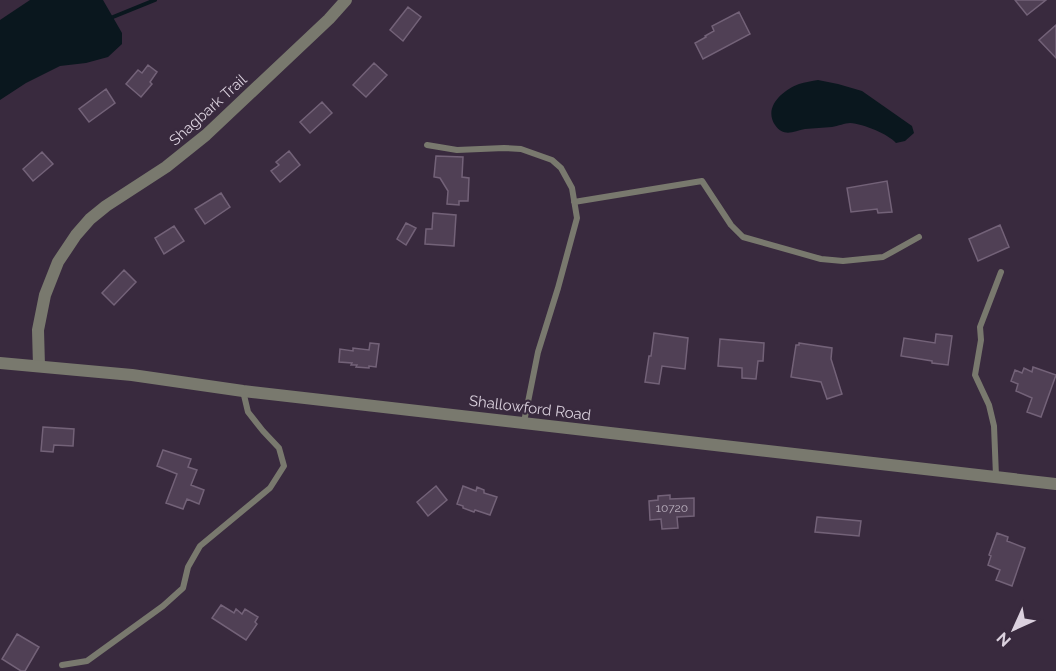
<svg xmlns="http://www.w3.org/2000/svg" width="1056" height="671" font-family="Raleway,sans-serif">
<rect width="100%" height="100%" fill="#392a3e"/>
<path fill="#0a171e" d="M 30,0 L 103,0 L 122,33 L 122,44 L 108,57 L 86,63 L 60,66 L 26,83 L 0,100 L 0,20 Z
M 818,80 L 838,84 L 862,91 L 912,126 L 914,133 L 905,141 L 896,143 C 888,134 864,124 850,123 C 845,123 838,126 832,127 C 823,128 814,128 805,129 C 794,131 784,138 775,125 C 763,107 783,90 799,84 C 805,82 812,81 818,80 Z"/>
<g fill="none" stroke-linecap="round" stroke-linejoin="round">
<path stroke="#0a171e" stroke-width="4" d="M 113,17 L 155,0"/>
</g>
<path fill="#504055" stroke="#736278" stroke-width="1.5" d="M 1015,0 L 1046,0 L 1027,15 Z
M 408,7 L 421,17 L 403,41 L 390,30 Z
M 739,12 L 750,34 L 703,59 L 695,43 L 706,37 L 705,36 L 714,31 L 712,26 Z
M 1056,25 L 1056,58 L 1039,40 Z
M 374,63 L 387,75 L 366,97 L 353,85 Z
M 148,65 L 157,72 L 150,82 L 152,84 L 141,97 L 126,84 L 138,70 L 142,73 Z
M 106,89 L 115,103 L 89,122 L 79,109 Z
M 322,102 L 332,113 L 310,133 L 300,122 Z
M 289,151 L 300,165 L 280,182 L 271,171 L 279,165 L 276,162 Z
M 42,152 L 53,164 L 33,181 L 23,169 Z
M 436,156 L 463,157 L 462,177 L 469,178 L 468,201 L 459,201 L 459,205 L 447,204 L 448,191 L 440,178 L 434,177 Z
M 887,181 L 892,212 L 878,213 L 877,209 L 851,212 L 847,188 Z
M 221,193 L 230,207 L 205,224 L 195,209 Z
M 433,213 L 456,215 L 454,246 L 425,244 L 426,229 L 432,229 Z
M 406,223 L 416,228 L 406,245 L 397,239 Z
M 1000,225 L 1009,247 L 978,261 L 969,239 Z
M 174,226 L 184,241 L 164,254 L 155,238 Z
M 124,270 L 136,282 L 114,305 L 102,293 Z
M 654,333 L 688,338 L 685,369 L 662,366 L 659,384 L 645,382 L 649,356 L 651,356 Z
M 936,334 L 952,336 L 948,365 L 932,363 L 932,361 L 901,356 L 904,338 L 935,343 Z
M 720,339 L 764,343 L 763,361 L 758,361 L 756,379 L 742,378 L 742,368 L 718,366 Z
M 370,343 L 379,344 L 376,367 L 369,366 L 369,368 L 356,367 L 357,365 L 351,365 L 352,363 L 339,362 L 340,349 L 353,351 L 353,348 L 369,350 Z
M 799,343 L 832,348 L 831,359 L 842,394 L 827,399 L 821,382 L 791,377 L 796,345 L 799,345 Z
M 1033,367 L 1056,375 L 1041,417 L 1027,412 L 1032,398 L 1016,391 L 1018,384 L 1011,381 L 1015,370 L 1022,373 L 1024,368 L 1032,372 Z
M 43,427 L 74,429 L 73,446 L 54,445 L 53,452 L 41,451 Z
M 163,450 L 191,459 L 188,467 L 197,470 L 191,485 L 204,490 L 199,504 L 187,499 L 183,509 L 166,503 L 177,474 L 157,466 Z
M 436,486 L 447,500 L 428,516 L 417,502 Z
M 463,486 L 476,491 L 477,487 L 484,490 L 484,493 L 497,497 L 490,515 L 475,510 L 474,512 L 463,508 L 463,506 L 457,504 Z
M 670,495 L 670,499 L 694,498 L 694,516 L 677,517 L 678,528 L 662,529 L 661,519 L 650,520 L 649,501 L 658,500 L 658,496 Z
M 817,517 L 861,521 L 859,536 L 815,532 Z
M 997,533 L 1008,537 L 1007,541 L 1025,548 L 1012,586 L 996,580 L 1000,570 L 988,565 L 991,556 L 989,555 Z
M 221,605 L 234,613 L 236,609 L 242,614 L 245,609 L 258,617 L 255,622 L 257,624 L 246,640 L 212,618 Z
M 17,634 L 39,647 L 25,671 L 21,671 L 2,659 Z"/>
<g fill="none" stroke-linecap="round" stroke-linejoin="round">
<path stroke="#79796e" stroke-width="6" d="M 427,145 L 457,150 L 504,148 L 521,149 L 552,160 L 561,168 L 572,188 L 577,218 L 558,288 L 538,352 L 524,422
M 574,202 L 702,181 L 731,225 L 743,237 L 821,259 L 843,261 L 883,257 L 919,237
M 996,476 L 994,426 L 989,405 L 975,375 L 981,340 L 980,327 L 1001,272
M 62,665 L 87,661 L 163,606 L 183,588 L 188,567 L 200,546 L 270,488 L 284,466 L 279,448 L 263,431 L 248,412 L 243,391"/>
<path stroke="#79796e" stroke-width="12" d="M 39,366 L 38,330 L 45,295 L 58,262 L 76,235 L 90,219 L 106,206 L 166,167 L 206,135 L 329,19 L 346,0"/>
<path stroke="#79796e" stroke-width="12" d="M 0,363 L 132,375 L 243,391 L 1056,484"/>
</g>
<g text-anchor="middle" dominant-baseline="central" stroke-width="4.5" stroke-linejoin="round" paint-order="stroke">
<g font-size="12" fill="#b8adbc">
<text x="672" y="508">10720</text>
</g>
<g font-size="15" fill="#dbd1de" stroke="#392a3e">
<text transform="translate(208 110) rotate(-42)">Shagbark Trail</text>
<text transform="translate(530 408) rotate(7)">Shallowford Road</text>
</g>
</g>
<g transform="translate(1014 629) rotate(225)" stroke="#392a3e" stroke-width="4.5" paint-order="stroke">
<path d="M0-4.5L10 22L0 15L-10 22Z" fill="#dbd1de"/>
<text y="-9" font-size="16" font-weight="bold" text-anchor="middle" fill="#dbd1de">N</text>
</g>
</svg>
